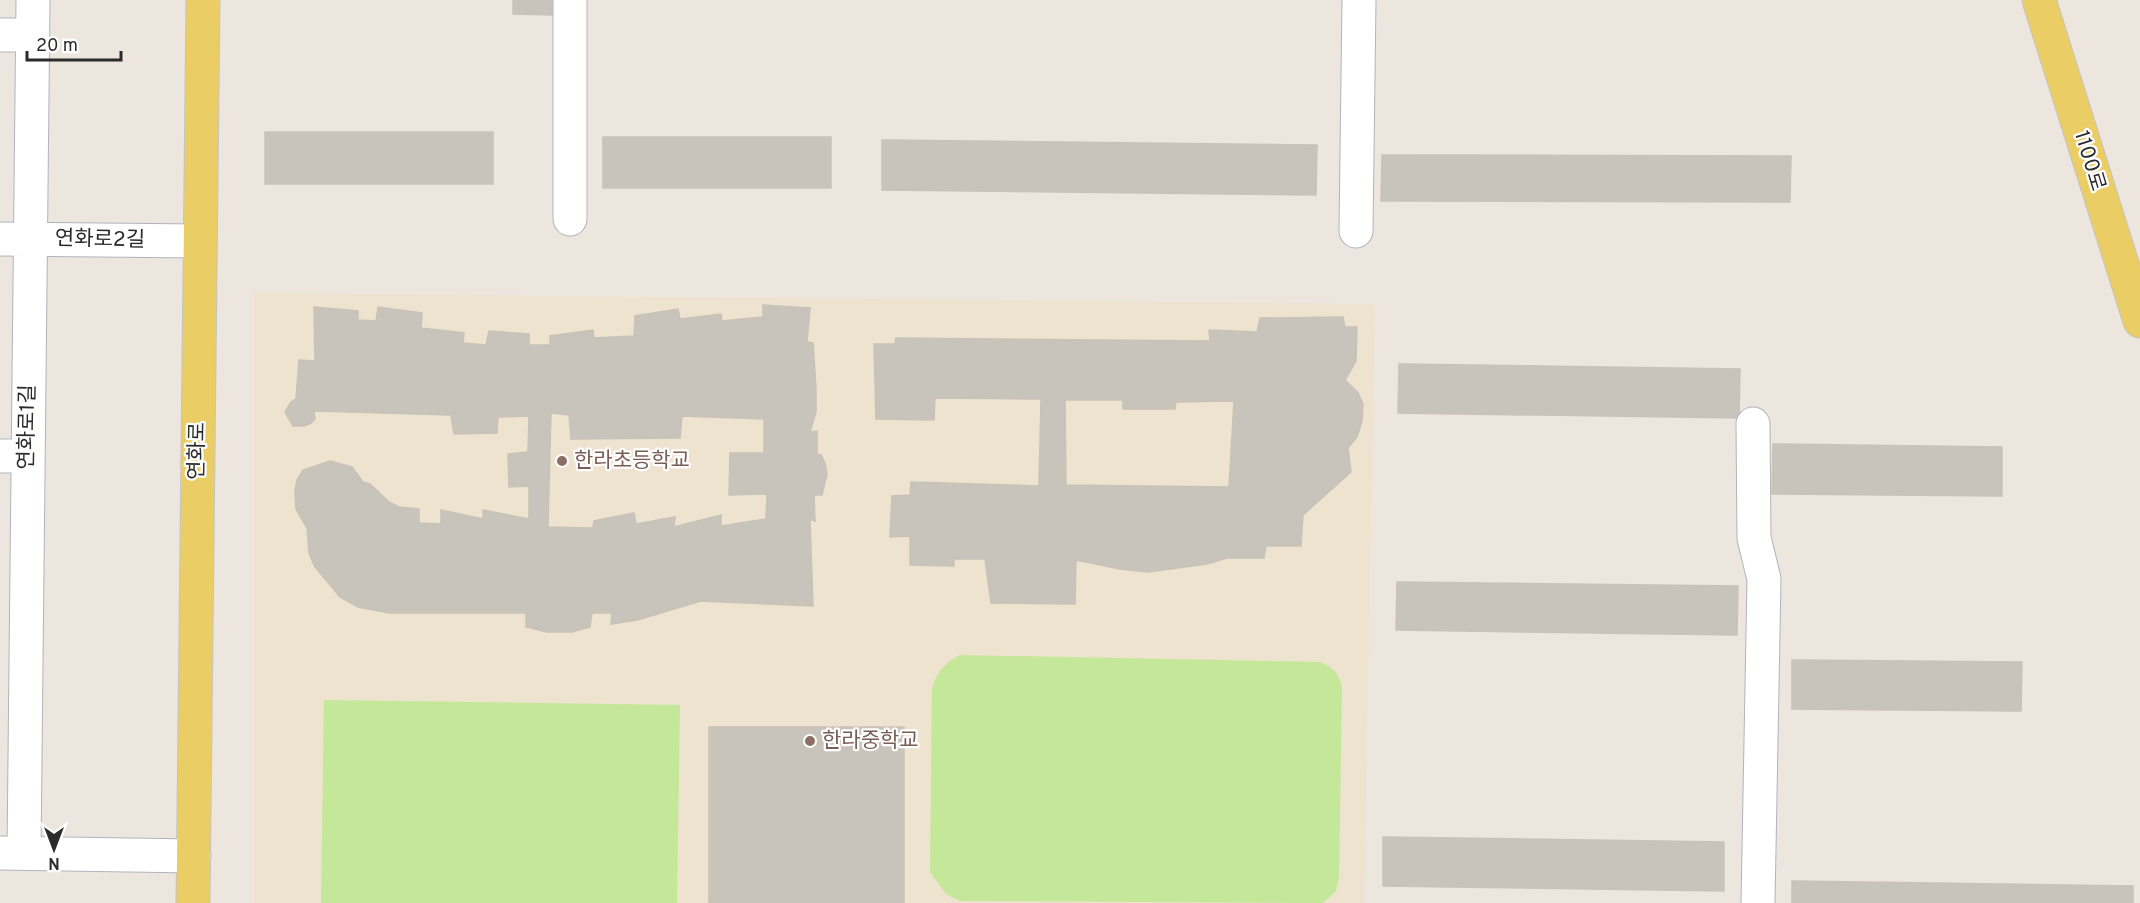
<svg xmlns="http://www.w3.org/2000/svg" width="2140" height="903" font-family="Overpass,'Noto Sans KR',sans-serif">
<rect width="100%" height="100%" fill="#ece6de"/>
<path fill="#ede3ce" d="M 254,293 L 1375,304 L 1364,903 L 254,903 Z"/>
<path fill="#c5e799" d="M 960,655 L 1320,662 C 1334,668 1339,673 1342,688 L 1339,878 L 1336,891 L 1323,903 L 960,901 L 946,894 L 930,872 L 932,689 C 937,672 943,664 960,655 Z
M 324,700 L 680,705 L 677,903 L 321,903 Z"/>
<path fill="#c8c4bc" stroke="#c8c2b8" stroke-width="1.5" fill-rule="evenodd" d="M 513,0 L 552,0 L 552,15 L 513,14 Z
M 265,132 L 493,132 L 493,184 L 265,184 Z
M 603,137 L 831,137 L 831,188 L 603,188 Z
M 882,140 L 1317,145 L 1316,195 L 882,190 Z
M 1382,155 L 1791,156 L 1790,202 L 1381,201 Z
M 763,305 L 810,308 L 807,342 L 813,343 L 816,389 L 816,412 L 810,432 L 817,431 L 817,454 L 821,455 L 825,463 L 827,474 L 822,495 L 814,495 L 815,521 L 810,519 L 813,606 L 701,601 L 637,620 L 611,624 L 612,613 L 592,613 L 590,627 L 572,632 L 547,632 L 526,627 L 526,613 L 389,613 L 358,607 L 340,597 L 315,567 L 309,553 L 307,528 L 296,509 L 295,492 L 297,480 L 303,470 L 330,461 L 352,467 L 363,482 L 370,484 L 389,502 L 399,507 L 419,509 L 419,523 L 441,524 L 441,510 L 483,519 L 483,510 L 529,519 L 529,486 L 509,487 L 508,454 L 528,452 L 529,416 L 498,417 L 497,433 L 454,434 L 451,415 L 314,411 L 315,419 L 311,423 L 304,426 L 293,426 L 285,412 L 291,402 L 296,399 L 299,360 L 315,361 L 314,307 L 358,311 L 358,320 L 376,321 L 378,307 L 422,313 L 421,328 L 464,333 L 463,343 L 486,345 L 489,331 L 529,334 L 529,345 L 550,345 L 550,336 L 593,330 L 594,338 L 634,336 L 635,316 L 678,309 L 680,319 L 721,314 L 722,321 L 763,317 ZM 551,413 L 569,415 L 571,439 L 680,438 L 682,416 L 764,419 L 764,453 L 730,453 L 729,495 L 767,494 L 766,519 L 721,526 L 721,515 L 674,527 L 675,517 L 636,524 L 634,513 L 594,521 L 593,528 L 548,527 Z
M 1343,317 L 1345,327 L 1357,327 L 1356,361 L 1345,380 L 1358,393 L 1363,404 L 1362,421 L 1357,437 L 1348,448 L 1351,472 L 1303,515 L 1301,546 L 1266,546 L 1264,558 L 1227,558 L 1207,564 L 1148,572 L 1120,569 L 1076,560 L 1075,604 L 991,603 L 985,559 L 954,559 L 954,566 L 910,565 L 910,536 L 890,537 L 892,496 L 910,495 L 911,482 L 1039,486 L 1041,399 L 935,398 L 934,420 L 876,419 L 874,344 L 895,344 L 896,338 L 1210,341 L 1209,330 L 1257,332 L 1260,318 ZM 1065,400 L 1123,400 L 1123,409 L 1175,409 L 1176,402 L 1234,401 L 1229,487 L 1066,485 Z
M 1399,364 L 1740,369 L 1739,418 L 1398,413 Z
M 1773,444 L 2002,447 L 2002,496 L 1772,494 Z
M 1397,582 L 1738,586 L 1737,635 L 1396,630 Z
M 1792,660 L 2022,662 L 2021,711 L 1792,709 Z
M 709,727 L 904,727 L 904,903 L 709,903 Z
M 1383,837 L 1724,842 L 1724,891 L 1383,886 Z
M 1792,881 L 2133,886 L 2133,903 L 1792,903 Z"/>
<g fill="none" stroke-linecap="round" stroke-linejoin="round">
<g stroke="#b1b4be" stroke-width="35">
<path id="minor" d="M 0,35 L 32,35
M 570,219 L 570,0
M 1356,231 L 1359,0
M 0,239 L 200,241
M 1753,424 L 1754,538 L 1764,579 L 1758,903
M 0,456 L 28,456
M 0,853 L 194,856
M 24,853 L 33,0"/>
</g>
<g stroke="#c4c4c4" stroke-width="35">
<path id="major" d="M 2039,0 L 2140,321
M 193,903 L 203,0"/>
</g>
<use href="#minor" stroke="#fff" stroke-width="33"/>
<use href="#major" stroke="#ebcd65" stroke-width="33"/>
</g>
<g fill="#8d6e63" stroke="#fff" stroke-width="2">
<circle cx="562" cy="461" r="6"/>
<circle cx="810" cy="741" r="6"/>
</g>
<g text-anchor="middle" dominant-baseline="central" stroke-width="4.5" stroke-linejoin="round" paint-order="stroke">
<g font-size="21" fill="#2b2b2b" stroke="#fff">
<text transform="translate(2089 161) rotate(73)">1100로</text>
<text transform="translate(100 240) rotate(1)">연화로2길</text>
<text transform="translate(28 427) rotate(-89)">연화로1길</text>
<text transform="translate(198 451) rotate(-89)">연화로</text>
</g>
<g font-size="21" fill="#785e54" stroke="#fff" text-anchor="start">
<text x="574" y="461">한라초등학교</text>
<text x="822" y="741">한라중학교</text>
</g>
</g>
<g transform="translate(54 849) rotate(180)" stroke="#ffffff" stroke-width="4.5" paint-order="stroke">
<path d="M0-4.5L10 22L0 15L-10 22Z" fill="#2b2b2b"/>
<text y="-9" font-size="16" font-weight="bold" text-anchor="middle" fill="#2b2b2b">N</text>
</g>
<path d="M27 51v9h94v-9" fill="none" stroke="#2b2b2b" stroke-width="3"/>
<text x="36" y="51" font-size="18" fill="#2b2b2b" stroke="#ffffff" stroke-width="4.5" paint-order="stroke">20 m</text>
</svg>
